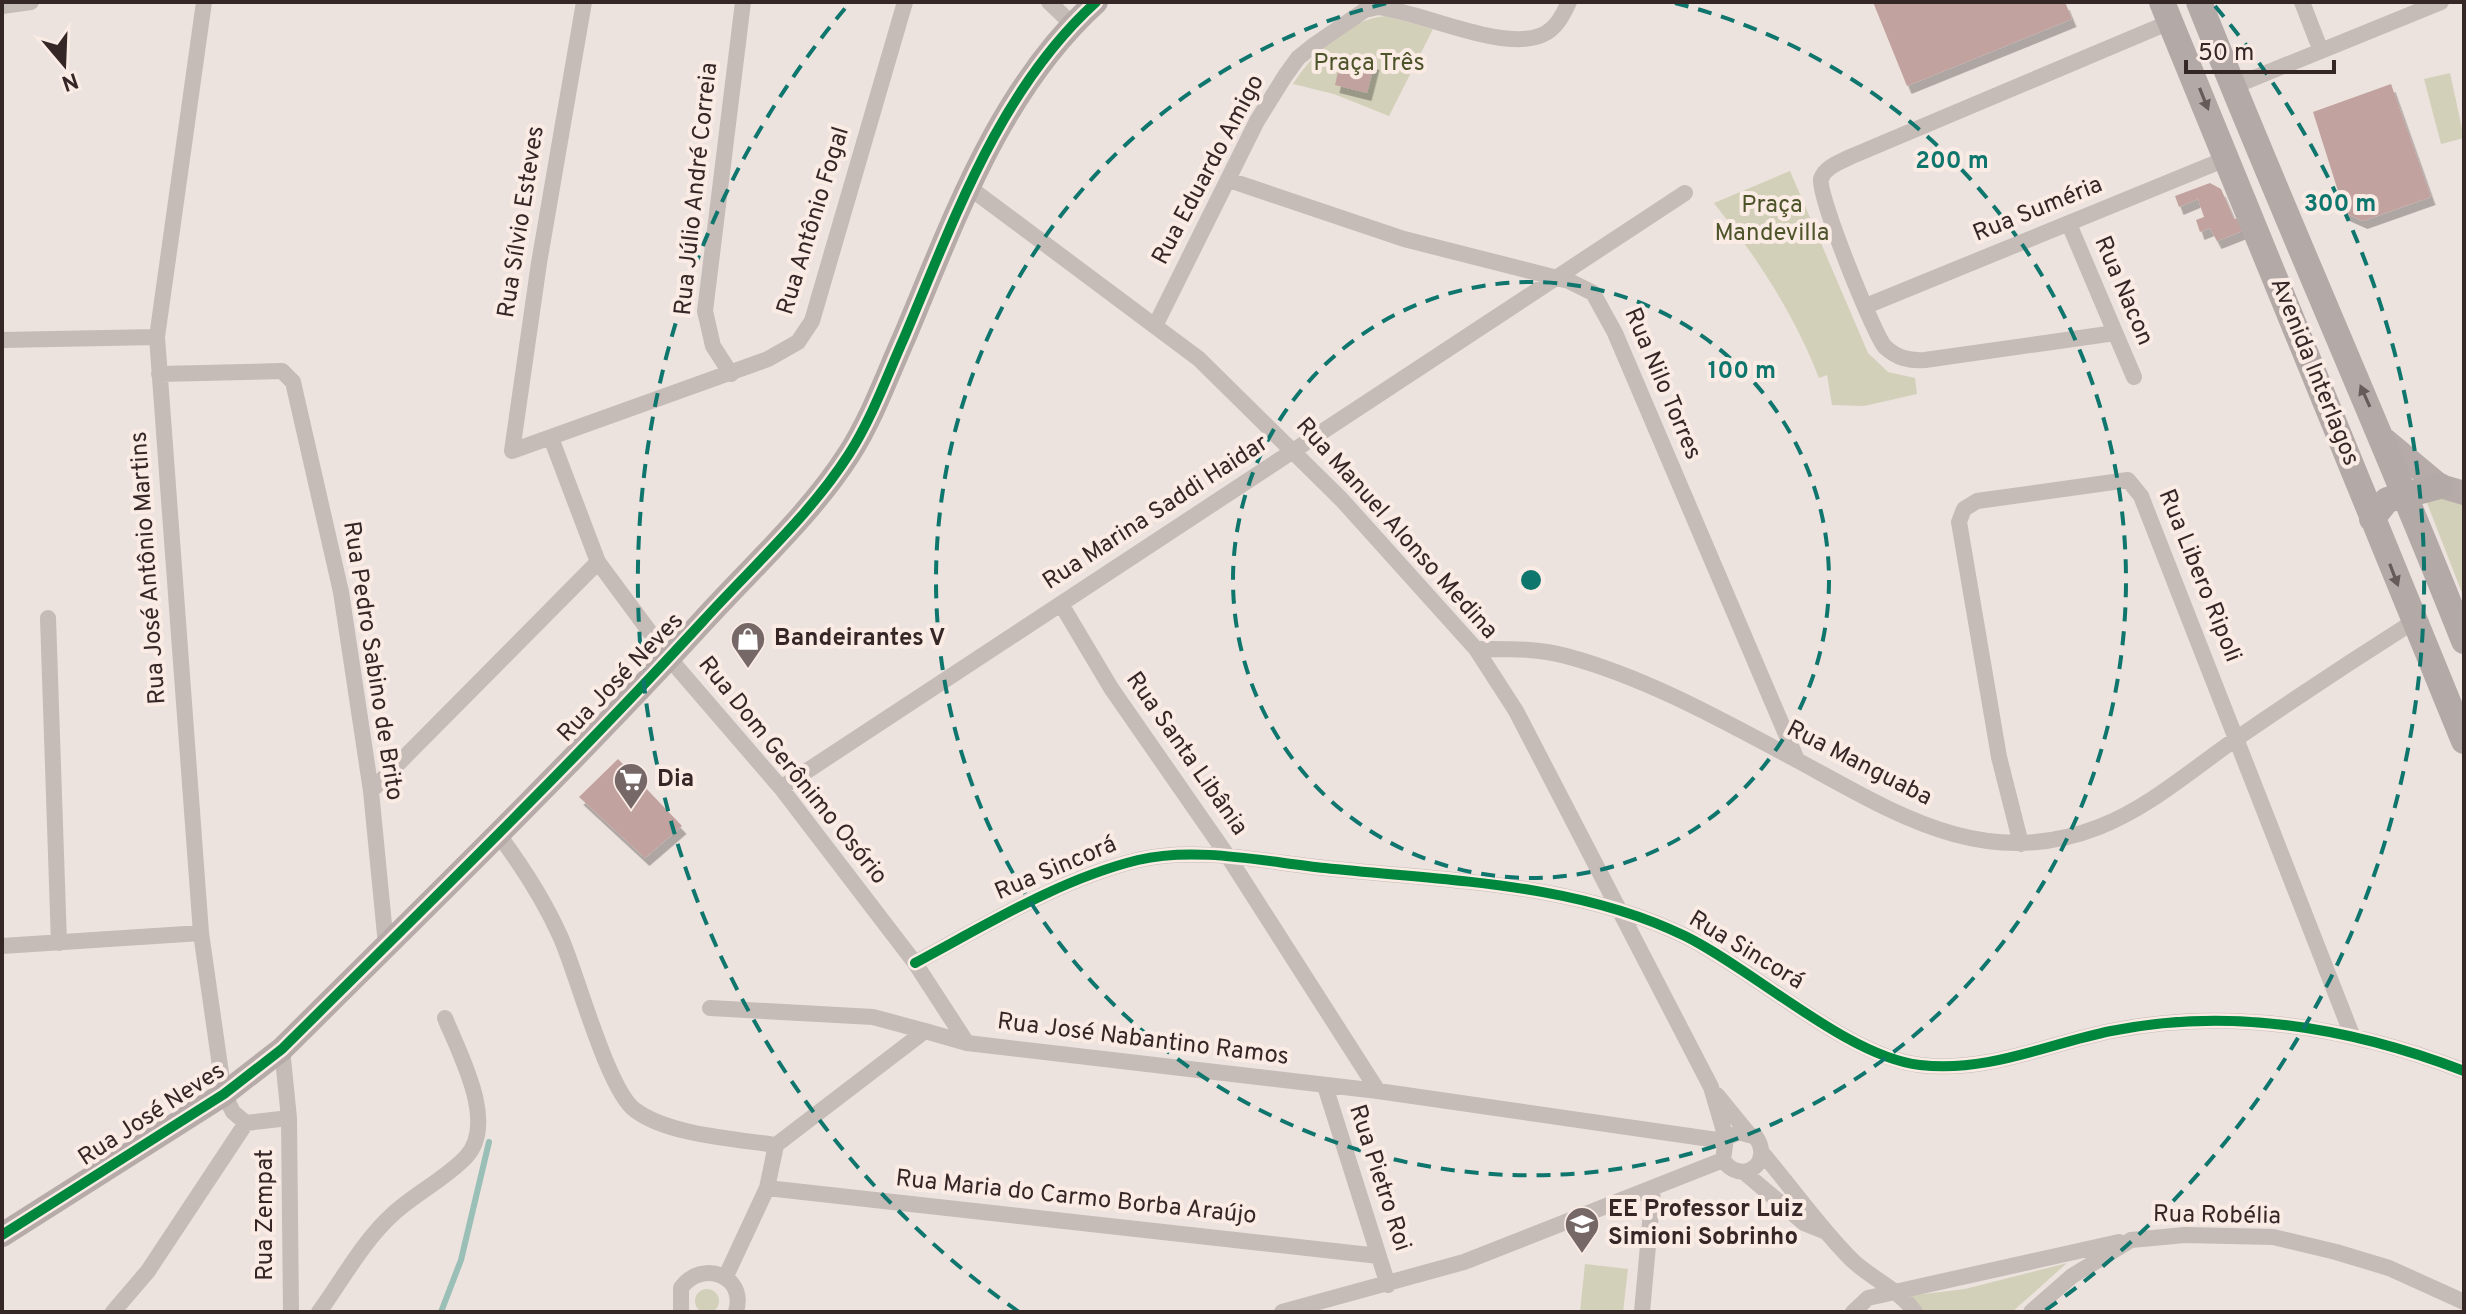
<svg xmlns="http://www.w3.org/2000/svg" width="2466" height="1314" font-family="Overpass,sans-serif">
<defs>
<filter id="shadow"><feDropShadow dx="4.5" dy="8" stdDeviation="0" flood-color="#0004"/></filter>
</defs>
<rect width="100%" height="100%" fill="#ece2de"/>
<path fill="#d2d0b8" d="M 1386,16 L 1433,29 L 1389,116 L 1334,94 L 1293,84 C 1313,53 1348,19 1386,16 Z
M 2450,73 L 2464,138 L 2441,144 L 2424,79 Z
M 1790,171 L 1868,353 L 1888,372 L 1915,378 L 1917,394 L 1864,406 L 1832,405 L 1827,375 L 1819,378 C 1794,313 1755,255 1714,203 Z
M 2422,490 L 2464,503 L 2464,598 Z
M 2067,1263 L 2012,1312 L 1918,1312 L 1907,1296 L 1965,1289 Z
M 1585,1264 L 1628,1269 L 1623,1312 L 1580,1312 Z
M695 1301a12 12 0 1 1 24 0a12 12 0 1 1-24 0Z"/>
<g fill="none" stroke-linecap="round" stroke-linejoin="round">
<path stroke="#9abfb6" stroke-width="6" d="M 441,1312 L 461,1260 L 489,1142"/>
</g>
<path fill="#c1a29f" filter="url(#shadow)" d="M 1873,2 L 2065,2 L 2072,19 L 1907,86 Z
M 1342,54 L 1375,62 L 1367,93 L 1335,85 Z
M 2391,84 L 2431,197 L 2363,221 L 2345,213 L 2313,112 Z
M 2210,183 L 2221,189 L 2234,219 L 2241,218 L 2245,230 L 2217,241 L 2210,228 L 2200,232 L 2196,220 L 2204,217 L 2198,199 L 2179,207 L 2175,196 Z
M 618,759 L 682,826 L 645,858 L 579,797 Z"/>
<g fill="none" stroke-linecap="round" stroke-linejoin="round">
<path stroke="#c5bbb7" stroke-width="16" d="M 204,2 L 157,337 L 201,933 L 224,1094 L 233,1112 L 246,1123
M 584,2 L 539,263 L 512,451 L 768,359 L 798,342 L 812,321 L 905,2
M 1049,2 L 1072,24
M 2302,2 L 2321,51
M 2,6 L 31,2
M 2232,87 L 2441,2
M 1229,180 L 1404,239 L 1569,281 L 1593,293 L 1615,333 L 1797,760
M 970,188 L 1199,359 L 1342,500 L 1476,649 L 1516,711 L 1711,1087 L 1726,1138 L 1723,1160 C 1741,1186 1774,1164 1756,1137 L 1739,1132 L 1726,1138
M 2069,224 L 2134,377
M 1866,306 L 2228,158
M 1156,324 L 1257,121 L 1285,76 L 1298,58 L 1314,45 L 1365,10 L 1378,7 C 1422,12 1502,52 1542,35 C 1556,29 1563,15 1569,2
M 2115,333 L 1925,360 C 1909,361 1897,358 1885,347 C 1874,335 1816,191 1821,179 C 1825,167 1840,162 1850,157 L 2170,22
M 2,340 L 157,337
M 159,374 L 282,371 L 293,382 L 341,592 L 371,791 L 386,945
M 731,374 L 713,346 L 705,311 L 743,2
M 551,438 L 598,562 L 669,658 L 781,788 L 915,963 L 967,1043
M 1061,604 L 1111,688 L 1229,858 L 1378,1091
M 48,618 L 59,943
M 1476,649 C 1507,649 1537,648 1566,656 C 1645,677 1722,720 1793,758 C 1892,811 1982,873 2099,827 C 2150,807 2191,770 2236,739 C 2294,699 2353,660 2413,622
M 781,788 L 1685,193
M 371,791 L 598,562
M 498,834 C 522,866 545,902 561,938 C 577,974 608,1091 635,1110 C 668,1135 736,1139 776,1145
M 2021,844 L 1999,757 L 1959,522 L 1964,509 L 1977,501 L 2128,480 L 2141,496 L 2352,1035
M 2,946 L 201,933
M 915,963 C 986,925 1060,879 1138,860 C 1197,846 1266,862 1325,868 C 1446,881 1574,882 1685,936 C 1754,970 1848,1057 1920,1065 C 1987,1073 2047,1044 2111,1031 C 2230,1007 2352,1028 2464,1071
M 710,1008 L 873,1017 L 925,1031
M 1325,1086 L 1388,1285
M 1717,1095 L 1748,1133
M 289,1118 L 291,1312
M 1763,1154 C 1793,1189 1819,1227 1852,1260 C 1872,1279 1898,1289 1915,1312
M 1745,1173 L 1804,1223 L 1824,1231
M 767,1188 L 1379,1256
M 726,1276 L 767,1188 L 776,1145 L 925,1031 L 967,1043 L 1378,1091 L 1724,1141
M 113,1312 L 148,1271 L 246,1123 L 289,1118 L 282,1049
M 319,1312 C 343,1279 363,1241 393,1214 C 416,1193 445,1179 466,1157 C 498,1123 459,1053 445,1018
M 681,1312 L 681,1288 C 702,1259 747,1275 736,1312
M 1282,1312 L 1464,1262 L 1723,1160
M 1642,1312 L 1653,1190
M 1853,1312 L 1868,1298 L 2119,1242
M 2031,1312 L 2072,1276 L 2131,1240 L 2185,1235 L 2273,1237 L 2336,1252 L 2389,1268 L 2464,1302"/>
<path stroke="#b6aba8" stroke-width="24" d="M 2385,440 L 2440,486 L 2464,493
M 2,1235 L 224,1094 L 282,1049 C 424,908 568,768 703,621 C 752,567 810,515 849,454 C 872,418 887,376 904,338 C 954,220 999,90 1096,2"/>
<path stroke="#b3a9a7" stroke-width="26" d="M 2162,2 L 2464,741
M 2199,2 C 2284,216 2379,426 2464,641
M 2372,519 L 2387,500 L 2440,486"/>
<g stroke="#faebe5" stroke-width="15">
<path id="cycleway" d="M 915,963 C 986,925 1060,879 1138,860 C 1197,846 1266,862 1325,868 C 1446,881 1574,882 1685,936 C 1754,970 1848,1057 1920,1065 C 1987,1073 2047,1044 2111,1031 C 2230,1007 2352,1028 2464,1071
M 2,1235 L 224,1094 L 282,1049 C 424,908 568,768 703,621 C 752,567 810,515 849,454 C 872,418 887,376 904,338 C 954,220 999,90 1096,2"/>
</g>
<use href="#cycleway" stroke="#00873e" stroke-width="10"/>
</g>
<defs><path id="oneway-solid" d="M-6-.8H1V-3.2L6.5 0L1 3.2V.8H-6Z" transform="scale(2)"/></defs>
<g fill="#675b5a">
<use href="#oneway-solid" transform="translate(2204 99) rotate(68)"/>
<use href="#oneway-solid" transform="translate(2365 396) rotate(-114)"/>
<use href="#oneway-solid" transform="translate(2394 575) rotate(69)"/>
</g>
<g fill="none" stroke="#0f766e" stroke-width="4" stroke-dasharray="14 10">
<circle cx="1531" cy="580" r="298"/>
<path d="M1675 3A595 595 0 1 1 1387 3"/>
<path d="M1019 1312A893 893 0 0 1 847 6M2215 6A893 893 0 0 1 2043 1312"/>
</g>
<defs>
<g id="shop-pin" transform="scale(1.8)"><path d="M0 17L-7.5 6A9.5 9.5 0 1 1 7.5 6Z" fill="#756866" stroke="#faebe5"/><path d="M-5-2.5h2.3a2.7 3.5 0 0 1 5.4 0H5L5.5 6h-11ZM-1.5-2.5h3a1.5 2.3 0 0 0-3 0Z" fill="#fff"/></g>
<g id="supermarket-pin" transform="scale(1.8)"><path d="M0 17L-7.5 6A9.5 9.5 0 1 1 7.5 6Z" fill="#756866" stroke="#faebe5"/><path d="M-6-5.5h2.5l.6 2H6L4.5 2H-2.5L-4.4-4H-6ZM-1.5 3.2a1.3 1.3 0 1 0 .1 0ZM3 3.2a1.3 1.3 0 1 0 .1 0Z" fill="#fff"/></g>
<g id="school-pin" transform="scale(1.8)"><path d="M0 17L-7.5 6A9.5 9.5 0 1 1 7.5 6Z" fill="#756866" stroke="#faebe5"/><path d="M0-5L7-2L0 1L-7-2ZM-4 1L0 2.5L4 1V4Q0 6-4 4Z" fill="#fff"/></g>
</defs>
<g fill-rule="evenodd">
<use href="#shop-pin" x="748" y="639"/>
<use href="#supermarket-pin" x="631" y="780"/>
<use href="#school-pin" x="1582" y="1224"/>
</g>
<g text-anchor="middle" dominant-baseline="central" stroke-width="8" stroke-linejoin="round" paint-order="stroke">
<g font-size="24" fill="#4e5429" stroke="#faebe5">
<text x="1369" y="64">Praça Três</text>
<text x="1772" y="206">Praça<tspan x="1772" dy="28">Mandevilla</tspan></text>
</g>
<g font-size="24" fill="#352726" stroke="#faebe5">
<text transform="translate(1209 170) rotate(-62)">Rua Eduardo Amigo</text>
<text transform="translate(697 189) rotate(-84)">Rua Júlio André Correia</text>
<text transform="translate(2038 210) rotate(-22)">Rua Suméria</text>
<text transform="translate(814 221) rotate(-73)">Rua Antônio Fogal</text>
<text transform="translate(522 222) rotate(-81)">Rua Sílvio Esteves</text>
<text transform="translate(2123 291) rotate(67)">Rua Nacon</text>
<text transform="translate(2314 372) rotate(68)">Avenida Interlagos</text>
<text transform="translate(1662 384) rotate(67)">Rua Nilo Torres</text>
<text transform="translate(1156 513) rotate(-33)">Rua Marina Saddi Haidar</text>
<text transform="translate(1396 529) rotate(48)">Rua Manuel Alonso Medina</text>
<text transform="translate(149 568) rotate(-94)">Rua José Antônio Martins</text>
<text transform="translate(2199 576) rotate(68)">Rua Libero Ripoli</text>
<text transform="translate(372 661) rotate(81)">Rua Pedro Sabino de Brito</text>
<text transform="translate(621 678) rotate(-46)">Rua José Neves</text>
<text transform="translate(1186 754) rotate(55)">Rua Santa Libânia</text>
<text transform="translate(1859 764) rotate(27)">Rua Manguaba</text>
<text transform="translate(792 771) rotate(51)">Rua Dom Gerônimo Osório</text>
<text transform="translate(1056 869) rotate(-23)">Rua Sincorá</text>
<text transform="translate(1746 951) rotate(31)">Rua Sincorá</text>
<text transform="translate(1143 1040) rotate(7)">Rua José Nabantino Ramos</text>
<text transform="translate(152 1115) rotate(-33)">Rua José Neves</text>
<text transform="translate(1379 1178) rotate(72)">Rua Pietro Roi</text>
<text transform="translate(1076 1198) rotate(6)">Rua Maria do Carmo Borba Araújo</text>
<text transform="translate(266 1215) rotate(-90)">Rua Zempat</text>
<text transform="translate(2217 1216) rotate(1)">Rua Robélia</text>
</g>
<g font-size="24" font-weight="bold" fill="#352726" stroke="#faebe5" text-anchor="start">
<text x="774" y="639">Bandeirantes V</text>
<text x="657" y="780">Dia</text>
<text x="1608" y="1210">EE Professor Luiz<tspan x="1608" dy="28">Simioni Sobrinho</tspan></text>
</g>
</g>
<circle cx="1531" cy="580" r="12" fill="#0f766e" stroke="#faebe5" stroke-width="4"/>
<g font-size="24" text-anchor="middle" font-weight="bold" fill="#0f766e" stroke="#faebe5" stroke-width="8" stroke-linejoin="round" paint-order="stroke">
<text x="1952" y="168">200 m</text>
<text x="2340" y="211">300 m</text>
<text x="1742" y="378">100 m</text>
</g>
<rect width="2466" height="1314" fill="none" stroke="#352726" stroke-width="8"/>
<g transform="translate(64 64) rotate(161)" stroke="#faebe5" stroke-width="6" paint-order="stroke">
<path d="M0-6L14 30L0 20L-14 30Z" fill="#352726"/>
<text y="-12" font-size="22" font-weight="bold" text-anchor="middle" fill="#352726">N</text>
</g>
<path d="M2186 60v12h148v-12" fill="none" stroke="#352726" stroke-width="4"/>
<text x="2198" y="60" font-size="24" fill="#352726" stroke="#faebe5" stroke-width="6" paint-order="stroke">50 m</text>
</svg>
